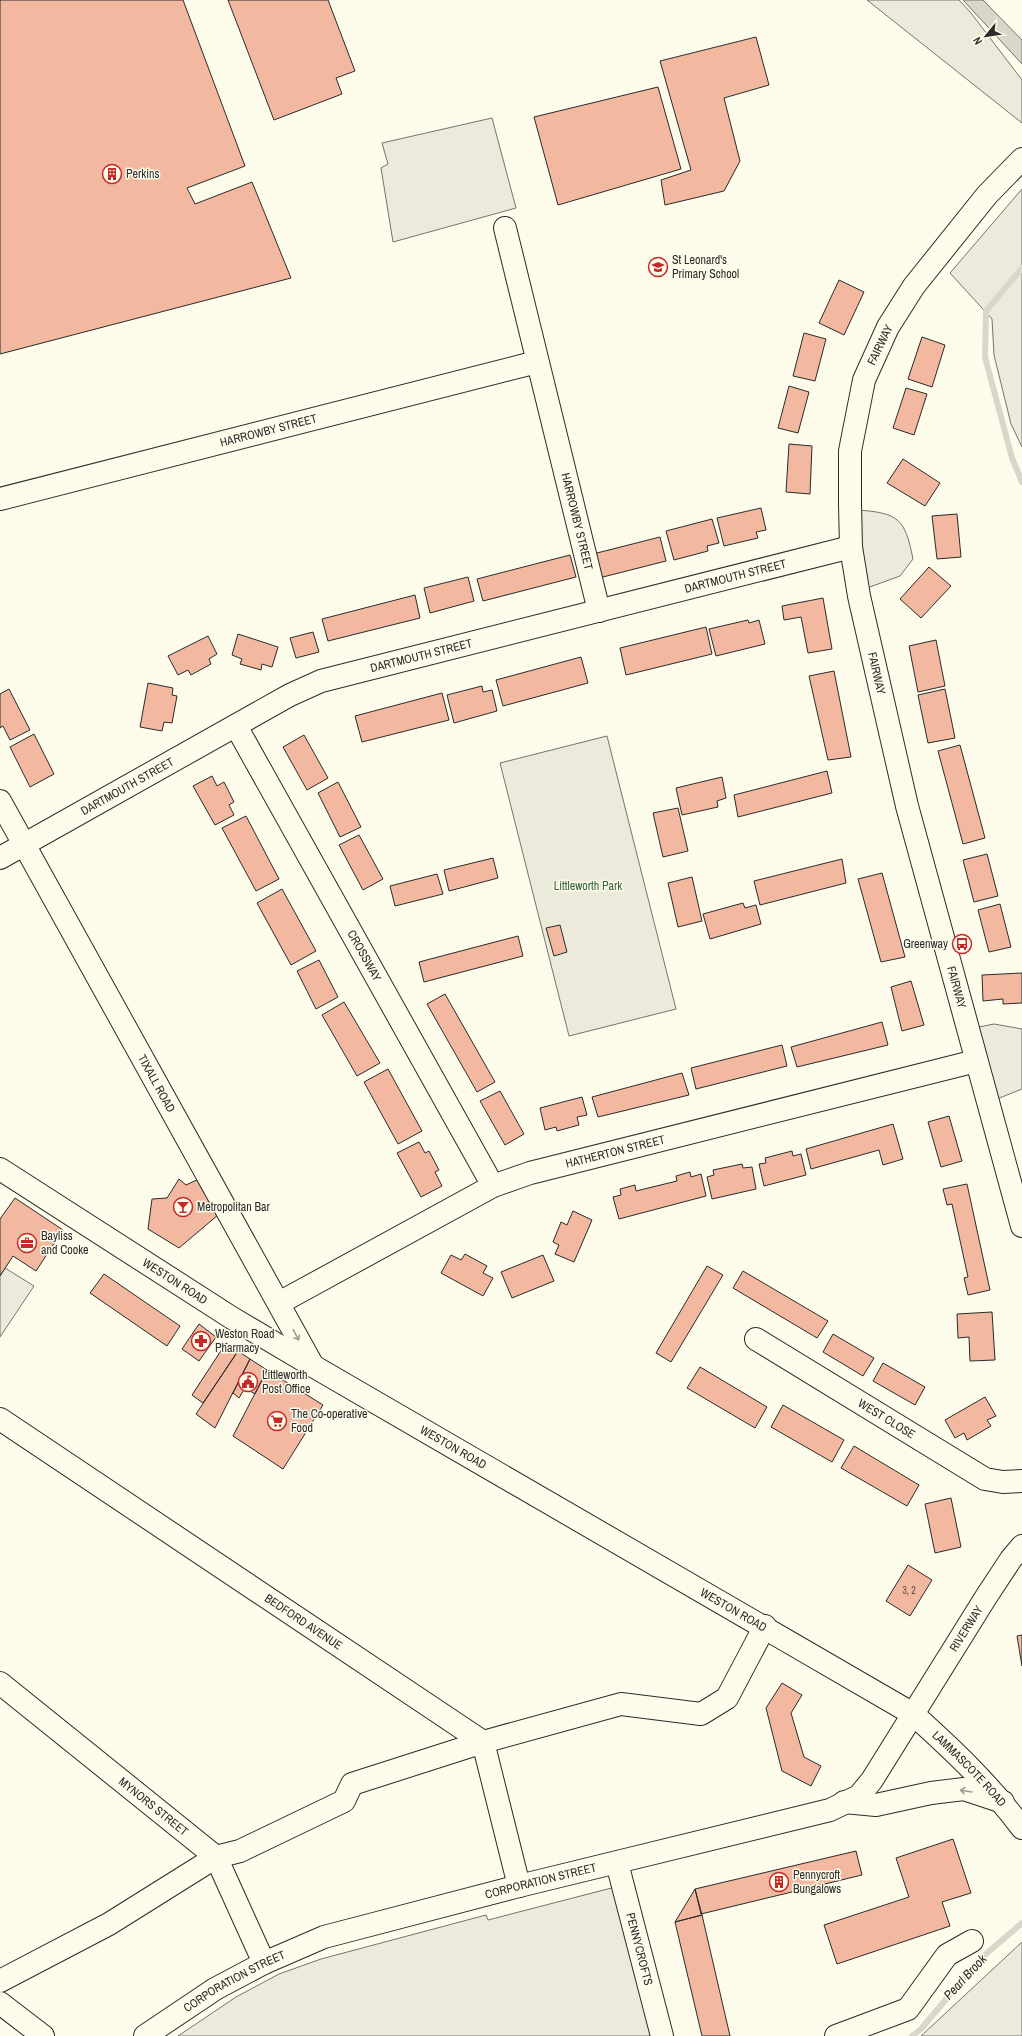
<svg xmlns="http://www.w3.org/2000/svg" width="1022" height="2036" font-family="'Archivo Narrow',sans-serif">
<rect width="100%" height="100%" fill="#fdfbea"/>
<path fill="#ecebdb" stroke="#74746e" d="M 867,0 L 959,0 L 971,13 L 1022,80 L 1022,123 Z
M 492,118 L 516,208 L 393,242 L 381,168 L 388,164 L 382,143 Z
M 1022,189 L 1022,447 L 1011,424 L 994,355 L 992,319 L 950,273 Z
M 858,510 C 899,513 905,519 913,559 L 900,576 L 867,588 Z
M 607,736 L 676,1009 L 569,1036 L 500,763 Z
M 994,1024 L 1022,1029 L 1022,1089 L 992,1101 L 974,1028 Z
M 623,1885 L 662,2032 L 648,2036 L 178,2036 L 236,1997 L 279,1974 L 321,1959 L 486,1915 L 488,1920 Z
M 1022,1942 L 1022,2036 L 921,2036 Z"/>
<path fill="#eceadb" stroke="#74746e" d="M 5,1268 L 34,1286 L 0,1337 L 0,1276 Z"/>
<path fill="#d8d7c9" stroke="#74746e" d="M 963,0 L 983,0 L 1022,40 L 1022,64 Z"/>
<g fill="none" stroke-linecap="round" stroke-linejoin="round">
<path stroke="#d8d7c9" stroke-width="6" d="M 1022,268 L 986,311 L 985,357 L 1012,458 L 1022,482
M 912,2036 L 921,2029 L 980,1959 L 1022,1923"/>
</g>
<path fill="#f2b8a0" stroke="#2b2b2b" d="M 0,0 L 183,0 L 245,166 L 187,188 L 195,204 L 252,182 L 291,278 L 0,354 Z
M 228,0 L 328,0 L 355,71 L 336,78 L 342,94 L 274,120 Z
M 756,37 L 769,85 L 724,98 L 740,161 L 724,191 L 665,205 L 661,180 L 691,170 L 660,61 Z
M 658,87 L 681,169 L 558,205 L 534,117 Z
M 839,280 L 864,292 L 844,335 L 819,323 Z
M 804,333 L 826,339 L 815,381 L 793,376 Z
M 922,337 L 945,345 L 932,387 L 908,379 Z
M 789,386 L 809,392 L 798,433 L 778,428 Z
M 906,388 L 927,394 L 914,435 L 893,428 Z
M 789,444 L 812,446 L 810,494 L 786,492 Z
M 903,459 L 940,483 L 925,506 L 887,483 Z
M 761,508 L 766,530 L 756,532 L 758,538 L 724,546 L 717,518 Z
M 957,514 L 961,557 L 937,559 L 932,516 Z
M 712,519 L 719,543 L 707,546 L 708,551 L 674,560 L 666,531 Z
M 660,537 L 666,561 L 599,578 L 593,554 Z
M 570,555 L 576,577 L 483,601 L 477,579 Z
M 929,567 L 951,586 L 921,618 L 900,599 Z
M 468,577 L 474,601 L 430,613 L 424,588 Z
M 415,595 L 420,618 L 328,641 L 322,619 Z
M 823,598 L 832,649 L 808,653 L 801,617 L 784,620 L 782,606 Z
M 748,620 L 749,623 L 759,620 L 765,644 L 716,656 L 709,629 Z
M 706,627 L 712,654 L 626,675 L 620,648 Z
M 313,632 L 319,652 L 296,658 L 290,638 Z
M 238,634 L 278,647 L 272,667 L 262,664 L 261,670 L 240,664 L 242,659 L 232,655 Z
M 208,636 L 217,654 L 209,659 L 211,664 L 191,675 L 188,670 L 178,675 L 168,656 Z
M 936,640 L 945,686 L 918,692 L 909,646 Z
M 581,657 L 588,683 L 503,706 L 496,680 Z
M 834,671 L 851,757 L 828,760 L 809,676 Z
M 148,683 L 173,688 L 172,695 L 177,696 L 172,723 L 164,722 L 162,731 L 140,727 Z
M 482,686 L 483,692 L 492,690 L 497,711 L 454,723 L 447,695 Z
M 9,689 L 30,730 L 10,740 L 3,726 L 0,728 L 0,694 Z
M 945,689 L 955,738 L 928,743 L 918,695 Z
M 442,693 L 449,720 L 362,742 L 355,716 Z
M 34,734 L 54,774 L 30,787 L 10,747 Z
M 304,735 L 328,778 L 307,790 L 283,747 Z
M 960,745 L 985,838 L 963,844 L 938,751 Z
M 827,771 L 832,793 L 738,817 L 734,795 Z
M 212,776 L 217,786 L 224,782 L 234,802 L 229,805 L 234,815 L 215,825 L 193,786 Z
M 722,777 L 726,798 L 717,801 L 718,807 L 682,815 L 676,788 Z
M 338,782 L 361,827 L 340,837 L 318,793 Z
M 678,808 L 688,851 L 663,857 L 653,813 Z
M 246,816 L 279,879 L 256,891 L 222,828 Z
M 359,835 L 383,879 L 363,890 L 339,845 Z
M 987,854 L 998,896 L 974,902 L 963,860 Z
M 493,858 L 498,878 L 449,891 L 444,870 Z
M 842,859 L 846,883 L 760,905 L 754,881 Z
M 882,873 L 905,957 L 881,962 L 858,879 Z
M 437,874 L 443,894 L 395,906 L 390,886 Z
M 692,877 L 702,921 L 678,927 L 668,883 Z
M 282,889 L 316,951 L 291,965 L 257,903 Z
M 743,903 L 745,908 L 756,905 L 761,924 L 710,939 L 703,914 Z
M 1000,904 L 1011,947 L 989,952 L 978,910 Z
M 560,925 L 567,952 L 554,956 L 546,928 Z
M 518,936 L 523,956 L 424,982 L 419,962 Z
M 319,960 L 338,997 L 316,1009 L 297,971 Z
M 1022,973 L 1022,1003 L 1003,1004 L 1003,999 L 983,1001 L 982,975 Z
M 911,981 L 924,1025 L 902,1031 L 891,987 Z
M 445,994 L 495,1082 L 477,1092 L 427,1004 Z
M 344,1002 L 380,1063 L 357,1076 L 322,1015 Z
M 882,1022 L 888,1045 L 797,1067 L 791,1047 Z
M 782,1045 L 787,1066 L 696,1089 L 691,1068 Z
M 388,1069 L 422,1131 L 398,1144 L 364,1082 Z
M 682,1073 L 689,1095 L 598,1117 L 592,1097 Z
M 500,1091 L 524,1134 L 505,1145 L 480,1101 Z
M 582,1097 L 587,1115 L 577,1117 L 579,1125 L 557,1131 L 556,1127 L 545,1130 L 540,1108 Z
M 949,1116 L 962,1161 L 941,1167 L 928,1122 Z
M 893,1124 L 903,1159 L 883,1165 L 879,1150 L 811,1169 L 806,1149 Z
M 419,1142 L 425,1153 L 429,1151 L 439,1170 L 435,1172 L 442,1186 L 421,1197 L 397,1153 Z
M 792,1151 L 793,1156 L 801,1154 L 806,1175 L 764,1186 L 759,1164 L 766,1163 L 765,1158 Z
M 742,1164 L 743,1168 L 752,1167 L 756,1189 L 712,1199 L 707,1177 L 714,1175 L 713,1170 Z
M 690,1172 L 691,1177 L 701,1174 L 706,1196 L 619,1219 L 613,1197 L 621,1195 L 620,1189 L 635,1185 L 636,1191 L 677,1181 L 676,1176 Z
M 201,1178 L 218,1215 L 179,1248 L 148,1229 L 152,1199 L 167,1198 L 179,1179 L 186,1185 Z
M 967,1184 L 990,1290 L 968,1295 L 964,1278 L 968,1277 L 952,1204 L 947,1205 L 943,1189 Z
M 15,1198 L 63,1230 L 36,1271 L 13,1256 L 0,1276 L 0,1219 Z
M 573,1211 L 592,1220 L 574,1262 L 555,1254 L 559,1245 L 553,1242 L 561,1222 L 567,1225 Z
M 465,1254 L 487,1266 L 483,1273 L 493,1278 L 483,1296 L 441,1273 L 451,1255 L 461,1260 Z
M 543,1255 L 554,1281 L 512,1298 L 501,1272 Z
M 707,1266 L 723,1275 L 671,1362 L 656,1353 Z
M 743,1271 L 828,1321 L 817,1338 L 733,1288 Z
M 104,1274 L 180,1326 L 167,1346 L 90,1293 Z
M 992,1312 L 995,1360 L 970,1361 L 969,1337 L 958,1338 L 957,1314 Z
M 199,1324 L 216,1337 L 199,1361 L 182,1349 Z
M 833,1334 L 874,1358 L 863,1376 L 823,1352 Z
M 226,1343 L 238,1351 L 203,1403 L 192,1395 Z
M 238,1351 L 250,1359 L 215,1428 L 196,1414 Z
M 250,1359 L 267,1370 L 255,1394 L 245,1388 L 239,1398 L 233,1393 Z
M 883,1363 L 925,1387 L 915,1405 L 873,1381 Z
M 700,1367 L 767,1407 L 755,1428 L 687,1388 Z
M 267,1370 L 323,1405 L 283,1469 L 233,1436 Z
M 985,1397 L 996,1416 L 987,1420 L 991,1426 L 967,1440 L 964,1433 L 955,1438 L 945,1420 Z
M 783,1405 L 844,1440 L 832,1462 L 771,1427 Z
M 854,1446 L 919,1485 L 907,1506 L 841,1468 Z
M 951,1498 L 961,1547 L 935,1553 L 925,1504 Z
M 908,1565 L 932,1580 L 910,1616 L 886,1601 Z
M 1022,1635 L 1022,1666 L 1017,1636 Z
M 782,1683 L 802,1695 L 791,1713 L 804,1757 L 821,1766 L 811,1786 L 782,1771 L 766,1708 Z
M 953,1839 L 971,1893 L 942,1902 L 950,1926 L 837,1964 L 824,1925 L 909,1897 L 896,1858 Z
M 856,1851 L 862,1875 L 701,1914 L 695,1889 Z
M 695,1889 L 702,1915 L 675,1922 Z
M 702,1915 L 730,2036 L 702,2036 L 675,1922 Z"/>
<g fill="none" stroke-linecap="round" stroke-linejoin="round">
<g stroke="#2b2b2b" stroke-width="24">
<g id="minor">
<path id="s1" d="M 1022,159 L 987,195 L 914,286 L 888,327 L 864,380 L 850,451 L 850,504 L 851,547 L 859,596 L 907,806 L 1022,1226"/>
<path id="s2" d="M 505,228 L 599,611"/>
<path id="s3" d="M 0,499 L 537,362"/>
<path id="s4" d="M 236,726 L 493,1186"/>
<path id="s5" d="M 0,801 L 313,1366"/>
<path id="s6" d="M 0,858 L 290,695 L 321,681 L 851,547"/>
<path id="s7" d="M 279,1303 L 493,1186 L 530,1173 L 976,1061"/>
<path id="s8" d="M 756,1339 L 985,1479 L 1003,1482 L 1022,1481"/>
<path id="s9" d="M 0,1419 L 483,1742 L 519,1886"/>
<path id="s10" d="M 0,1683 L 216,1857 L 264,1963"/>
<path d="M 844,1802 L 876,1805 L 931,1793 L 964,1789 L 1003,1802"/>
<path id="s11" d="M 617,1863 L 662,2036"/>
<path d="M 0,1981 L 109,1924 L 216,1857 L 240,1851 L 344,1801 L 352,1784 L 483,1742 L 621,1704 L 701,1714 L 727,1698 L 765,1626"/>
<path d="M 0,2003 L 43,2036"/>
<path id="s12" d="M 145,2036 L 215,1989 L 264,1963 L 324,1937 L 519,1886 L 830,1810 L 859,1796 L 872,1780 L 986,1597 L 1011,1559 L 1022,1546"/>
<path d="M 836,2036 L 908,2009 L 947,1955 L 972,1941"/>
</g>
</g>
<g stroke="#2b2b2b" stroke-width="24">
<g id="highway">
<path id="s13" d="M 0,1169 L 232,1318 L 313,1366 L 913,1714 C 954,1751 989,1784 1022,1828"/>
</g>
</g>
<use href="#minor" stroke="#fdfbea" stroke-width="22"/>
<use href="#highway" stroke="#fdfbea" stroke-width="22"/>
</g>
<defs><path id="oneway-shaft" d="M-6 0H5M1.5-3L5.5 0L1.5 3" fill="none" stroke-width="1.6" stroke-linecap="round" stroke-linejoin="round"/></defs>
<g stroke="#9e9d94">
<use href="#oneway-shaft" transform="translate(296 1335) rotate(62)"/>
<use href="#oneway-shaft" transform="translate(966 1791) rotate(-171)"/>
</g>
<defs>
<g id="building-ring" transform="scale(1)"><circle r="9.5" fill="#fdfbea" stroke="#c62828" stroke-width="1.5"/><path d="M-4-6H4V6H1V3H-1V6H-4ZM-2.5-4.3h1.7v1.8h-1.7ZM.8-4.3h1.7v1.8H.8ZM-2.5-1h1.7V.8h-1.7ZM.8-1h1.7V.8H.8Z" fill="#c62828"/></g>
<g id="school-ring" transform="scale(1)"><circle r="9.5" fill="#fdfbea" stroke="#c62828" stroke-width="1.5"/><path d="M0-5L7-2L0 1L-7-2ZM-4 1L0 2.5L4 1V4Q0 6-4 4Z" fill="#c62828"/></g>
<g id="bus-ring" transform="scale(1)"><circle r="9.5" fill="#fdfbea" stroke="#c62828" stroke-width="1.5"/><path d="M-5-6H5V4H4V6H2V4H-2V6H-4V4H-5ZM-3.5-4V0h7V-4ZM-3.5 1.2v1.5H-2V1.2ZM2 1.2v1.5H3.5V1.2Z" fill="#c62828"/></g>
<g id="bar-ring" transform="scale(1)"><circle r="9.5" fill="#fdfbea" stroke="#c62828" stroke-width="1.5"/><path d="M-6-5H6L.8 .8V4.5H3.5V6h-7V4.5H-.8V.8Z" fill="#c62828"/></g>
<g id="office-ring" transform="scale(1)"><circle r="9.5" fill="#fdfbea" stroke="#c62828" stroke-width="1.5"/><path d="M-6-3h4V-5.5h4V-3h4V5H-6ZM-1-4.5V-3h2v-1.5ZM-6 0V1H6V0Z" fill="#c62828"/></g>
<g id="pharmacy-ring" transform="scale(1)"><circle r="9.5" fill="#fdfbea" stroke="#c62828" stroke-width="1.5"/><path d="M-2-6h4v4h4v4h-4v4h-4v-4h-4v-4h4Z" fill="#c62828"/></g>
<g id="civic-ring" transform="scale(1)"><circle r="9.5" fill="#fdfbea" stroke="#c62828" stroke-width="1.5"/><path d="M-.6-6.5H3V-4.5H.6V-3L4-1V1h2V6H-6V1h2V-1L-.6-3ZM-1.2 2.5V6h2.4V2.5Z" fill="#c62828"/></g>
<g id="supermarket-ring" transform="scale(1)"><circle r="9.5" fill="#fdfbea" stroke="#c62828" stroke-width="1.5"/><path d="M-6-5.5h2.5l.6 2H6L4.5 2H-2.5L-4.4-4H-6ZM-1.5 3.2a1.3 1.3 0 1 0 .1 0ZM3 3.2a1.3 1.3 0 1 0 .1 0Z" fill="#c62828"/></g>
</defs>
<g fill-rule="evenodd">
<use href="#building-ring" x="112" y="174"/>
<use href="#school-ring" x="658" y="267"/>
<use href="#bus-ring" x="962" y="944"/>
<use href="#bar-ring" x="183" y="1207"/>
<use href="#office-ring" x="27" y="1243"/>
<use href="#pharmacy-ring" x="201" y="1341"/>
<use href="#civic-ring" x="248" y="1382"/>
<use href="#supermarket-ring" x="277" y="1421"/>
<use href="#building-ring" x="779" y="1882"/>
</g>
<g text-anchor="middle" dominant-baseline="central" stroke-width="3" stroke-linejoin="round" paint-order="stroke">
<g font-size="10" fill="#5d4e48">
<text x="909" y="1590">3, 2</text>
</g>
<g font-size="12" fill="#2b2b2b" stroke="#fdfbea" text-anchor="start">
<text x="126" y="174">Perkins</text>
<text x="672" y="260">St Leonard's<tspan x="672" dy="14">Primary School</tspan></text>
<text x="948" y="944" text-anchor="end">Greenway</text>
<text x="197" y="1207">Metropolitan Bar</text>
<text x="41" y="1236">Bayliss<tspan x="41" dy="14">and Cooke</tspan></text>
<text x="215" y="1334">Weston Road<tspan x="215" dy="14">Pharmacy</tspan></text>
<text x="262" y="1375">Littleworth<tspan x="262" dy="14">Post Office</tspan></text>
<text x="291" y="1414">The Co-operative<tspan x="291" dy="14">Food</tspan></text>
<text x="793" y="1875">Pennycroft<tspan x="793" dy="14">Bungalows</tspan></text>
</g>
<g font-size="12" fill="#2b2b2b" stroke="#fdfbea">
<text transform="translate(880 345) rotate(-64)">FAIRWAY</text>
<text stroke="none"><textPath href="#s3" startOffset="277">HARROWBY STREET</textPath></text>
<text stroke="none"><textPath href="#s2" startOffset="302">HARROWBY STREET</textPath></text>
<text stroke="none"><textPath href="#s6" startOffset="794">DARTMOUTH STREET</textPath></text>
<text stroke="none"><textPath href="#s6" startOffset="470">DARTMOUTH STREET</textPath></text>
<text stroke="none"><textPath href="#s1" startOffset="571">FAIRWAY</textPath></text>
<text stroke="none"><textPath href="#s6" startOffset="146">DARTMOUTH STREET</textPath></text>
<text stroke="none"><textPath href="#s4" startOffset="263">CROSSWAY</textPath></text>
<text stroke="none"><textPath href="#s1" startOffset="895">FAIRWAY</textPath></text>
<text stroke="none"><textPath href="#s5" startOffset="323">TIXALL ROAD</textPath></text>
<text stroke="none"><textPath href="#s7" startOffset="371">HATHERTON STREET</textPath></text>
<text stroke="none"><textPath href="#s13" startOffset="208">WESTON ROAD</textPath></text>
<text stroke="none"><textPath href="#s8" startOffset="153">WEST CLOSE</textPath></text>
<text stroke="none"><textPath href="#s13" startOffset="532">WESTON ROAD</textPath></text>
<text stroke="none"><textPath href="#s13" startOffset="856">WESTON ROAD</textPath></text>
<text stroke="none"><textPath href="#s9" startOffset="365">BEDFORD AVENUE</textPath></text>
<text stroke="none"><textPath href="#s12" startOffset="958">RIVERWAY</textPath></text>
<text stroke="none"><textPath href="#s13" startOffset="1142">LAMMASCOTE ROAD</textPath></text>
<text stroke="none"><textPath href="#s10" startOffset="197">MYNORS STREET</textPath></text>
<text stroke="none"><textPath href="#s12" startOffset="429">CORPORATION STREET</textPath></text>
<text stroke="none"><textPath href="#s11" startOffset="89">PENNYCROFTS</textPath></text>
<text stroke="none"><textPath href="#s12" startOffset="105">CORPORATION STREET</textPath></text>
</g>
<g font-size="12" fill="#34623c" stroke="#fdfbea">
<text x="588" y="886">Littleworth Park</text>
</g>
<g font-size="13" font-style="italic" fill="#2b2b2b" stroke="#fdfbea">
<text transform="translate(965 1977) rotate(-47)">Pearl Brook</text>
</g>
</g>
<g transform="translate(986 36) rotate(240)" stroke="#fdfbea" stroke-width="3" paint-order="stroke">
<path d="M0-3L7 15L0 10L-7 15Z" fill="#2b2b2b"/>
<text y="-6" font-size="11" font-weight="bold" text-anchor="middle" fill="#2b2b2b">N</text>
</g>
</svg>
